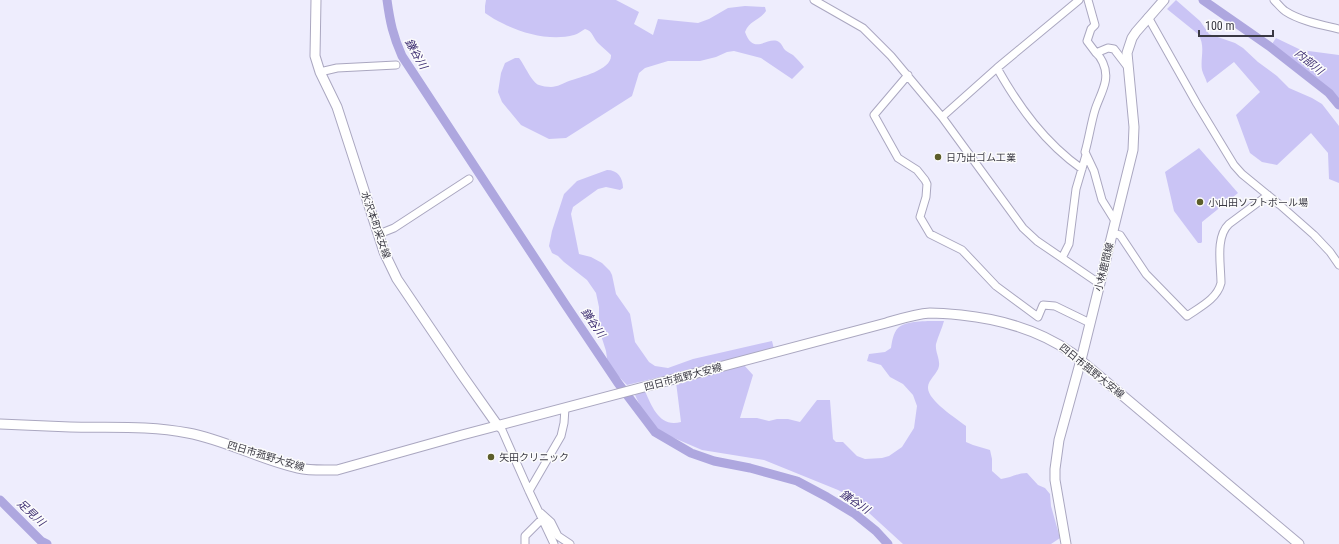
<svg xmlns="http://www.w3.org/2000/svg" width="1339" height="544" font-family="'Roboto Condensed','Noto Sans JP',sans-serif">
<rect width="100%" height="100%" fill="#eeedfd"/>
<path fill="#cac4f5" d="M 486,0 L 616,0 L 639,12 L 634,24 L 653,35 L 658,19 L 698,23 L 709,19 L 728,8 L 745,6 L 765,7 L 766,11 C 759,21 750,20 745,32 C 754,57 768,35 779,42 C 782,44 783,48 785,50 C 787,52 790,53 793,55 C 797,59 801,63 804,67 L 792,79 L 761,58 L 734,51 L 727,52 L 716,57 L 700,61 L 668,61 L 645,68 L 639,73 L 632,96 L 566,138 L 549,139 L 521,125 L 502,102 L 498,92 L 501,73 L 505,63 L 515,58 L 519,58 C 524,64 532,83 539,85 C 542,86 547,87 551,87 C 557,87 564,83 569,81 C 580,77 612,70 611,55 C 607,51 602,47 598,43 C 593,38 593,31 585,29 C 581,31 578,34 574,35 C 552,41 524,34 504,24 C 497,21 491,17 485,13 L 485,6 Z
M 1176,0 L 1200,21 L 1209,34 L 1235,43 L 1243,48 L 1258,62 L 1277,76 L 1289,88 L 1312,98 L 1322,104 L 1339,126 L 1339,183 L 1329,179 L 1328,153 L 1311,133 L 1277,165 L 1262,162 L 1250,153 L 1236,115 L 1260,92 L 1234,62 L 1207,83 C 1206,79 1203,74 1202,70 C 1200,58 1206,46 1198,34 L 1167,9 Z
M 1276,38 L 1301,50 L 1339,55 L 1339,103 L 1325,90 L 1270,47 Z
M 1199,148 L 1238,193 L 1202,222 L 1202,242 L 1201,243 L 1198,243 L 1174,211 L 1165,172 Z
M 607,170 C 618,170 623,178 623,188 L 620,190 L 606,187 L 598,189 L 573,207 L 571,214 L 579,254 L 591,257 L 602,263 L 610,271 L 612,275 L 616,294 L 630,314 L 635,342 L 649,362 L 655,366 L 668,368 L 693,359 L 772,341 L 774,349 L 627,385 L 608,366 L 606,351 L 599,329 L 599,307 L 596,293 L 587,280 L 564,262 L 558,256 L 552,253 L 549,246 L 552,231 L 564,194 L 577,181 Z
M 944,321 C 942,329 938,336 936,344 C 935,352 940,358 939,366 C 938,373 928,380 928,387 C 927,400 956,418 966,426 L 966,442 L 973,445 L 990,450 L 992,459 L 992,471 L 1001,479 C 1011,478 1017,473 1027,473 L 1038,485 L 1045,488 L 1050,494 L 1051,506 L 1060,538 L 1051,544 L 903,544 L 869,513 L 865,506 L 859,501 L 838,490 L 764,460 L 702,450 L 660,432 L 643,412 L 635,395 L 645,391 C 652,407 660,428 681,422 L 676,382 L 743,364 L 753,375 L 740,418 L 757,418 L 769,421 L 777,419 L 788,419 L 800,422 L 817,400 L 830,400 L 833,439 L 836,442 L 843,442 L 857,456 L 865,459 L 882,458 L 889,456 L 902,447 L 914,428 L 917,406 L 913,395 L 903,384 L 890,377 L 881,365 L 867,361 L 869,354 L 885,352 L 891,348 C 892,342 893,333 898,328 C 905,320 933,321 944,321 Z"/>
<g fill="none" stroke-linecap="round" stroke-linejoin="round">
<path stroke="#aea7df" stroke-width="9" d="M 387,0 C 390,22 393,36 402,56 L 565,304 L 618,383 L 655,432 L 691,453 L 714,461 L 750,468 L 797,481 L 827,497 L 855,514 L 876,531 L 888,544
M 1203,0 L 1269,46 L 1329,93 L 1339,105
M 0,500 L 41,541 L 47,544"/>
<g stroke="#aaa7c0" stroke-width="9">
<path id="minor" d="M 814,0 L 863,28 L 891,56 L 942,117 L 1023,228 L 1037,241 L 1100,284
M 1088,0 L 1095,25 L 1091,29 L 1087,41 L 1096,53
M 1274,0 C 1278,4 1281,8 1285,11 C 1300,21 1322,25 1339,29
M 1148,17 L 1197,104 L 1234,165 L 1242,174 L 1280,205 L 1314,235 L 1330,252 L 1339,265
M 997,68 C 1019,107 1045,143 1082,169
M 320,72 L 337,68 L 396,65
M 908,75 L 874,115 L 898,158 L 917,170 L 925,180 L 927,184 L 926,197 L 920,217 L 930,234 L 962,250 L 996,286 L 1038,317 L 1043,305 L 1055,306 L 1090,323
M 942,117 L 997,68 L 1079,0
M 1115,221 L 1102,200 L 1094,171 L 1085,152 C 1089,138 1091,123 1095,110 C 1100,94 1111,80 1103,63 C 1101,59 1100,56 1096,53 L 1108,48 L 1114,49 L 1127,66
M 1112,233 L 1120,235 L 1146,274 L 1187,316 C 1200,307 1217,299 1221,283 C 1221,265 1215,237 1229,224 L 1268,195
M 379,234 L 394,228 L 469,179
M 1062,258 L 1069,244 L 1076,189 L 1086,155
M 498,426 L 502,430 L 529,491 L 554,544
M 529,491 L 561,436 L 564,423 L 565,408
M 541,513 L 551,522 L 558,536 L 570,544
M 525,544 L 525,536 L 542,519"/>
</g>
<g stroke="#aaa7c0" stroke-width="11">
<path id="major" d="M 316,0 L 315,56 L 320,72 L 337,107 L 384,252 L 397,279 L 462,375 L 498,426
M 0,424 C 23,425 47,426 70,427 C 109,428 149,425 188,433 C 226,440 261,460 298,468 C 311,471 324,470 337,470 L 462,435 L 886,323 C 900,319 915,314 930,313 C 940,313 951,314 961,315 C 1000,319 1039,330 1072,353 L 1299,544
M 1066,544 L 1055,480 L 1055,469 L 1059,440 L 1081,360 L 1133,150 L 1134,127 L 1127,53 L 1132,38 L 1136,32 L 1164,0"/>
</g>
<use href="#minor" stroke="#fff" stroke-width="7"/>
<use href="#major" stroke="#fff" stroke-width="9"/>
</g>
<g fill="#5c5d2a" stroke="#fcfcfc" stroke-width="1.5">
<circle cx="938" cy="157" r="4"/>
<circle cx="1200" cy="202" r="4"/>
<circle cx="491" cy="457" r="4"/>
</g>
<g text-anchor="middle" dominant-baseline="central" stroke-width="3" stroke-linejoin="round" paint-order="stroke">
<g font-size="10" fill="#3a3943" stroke="#fcfcfc" text-anchor="start">
<text x="946" y="157">日乃出ゴム工業</text>
<text x="1208" y="202">小山田ソフトボール場</text>
<text x="499" y="457">矢田クリニック</text>
</g>
<g font-size="10" fill="#3a3943" stroke="#fcfcfc">
<text transform="translate(376 225) rotate(71)">水沢本町采女線</text>
<text transform="translate(1104 267) rotate(-76)">小林鹿間線</text>
<text transform="translate(1092 371) rotate(39)">四日市菰野大安線</text>
<text transform="translate(683 377) rotate(-15)">四日市菰野大安線</text>
<text transform="translate(266 456) rotate(17)">四日市菰野大安線</text>
</g>
<g font-size="11" font-style="italic" fill="#3e2f72" stroke="#fcfcfc">
<text transform="translate(416 54) rotate(60)">鎌谷川</text>
<text transform="translate(1309 62) rotate(39)">内部川</text>
<text transform="translate(593 323) rotate(55)">鎌谷川</text>
<text transform="translate(855 502) rotate(34)">鎌谷川</text>
<text transform="translate(31 513) rotate(43)">足見川</text>
</g>
</g>
<path d="M1199 30v6h74v-6" fill="none" stroke="#3a3943" stroke-width="2"/>
<text x="1205" y="30" font-size="12" fill="#3a3943" stroke="#fcfcfc" stroke-width="3" paint-order="stroke">100 m</text>
</svg>
